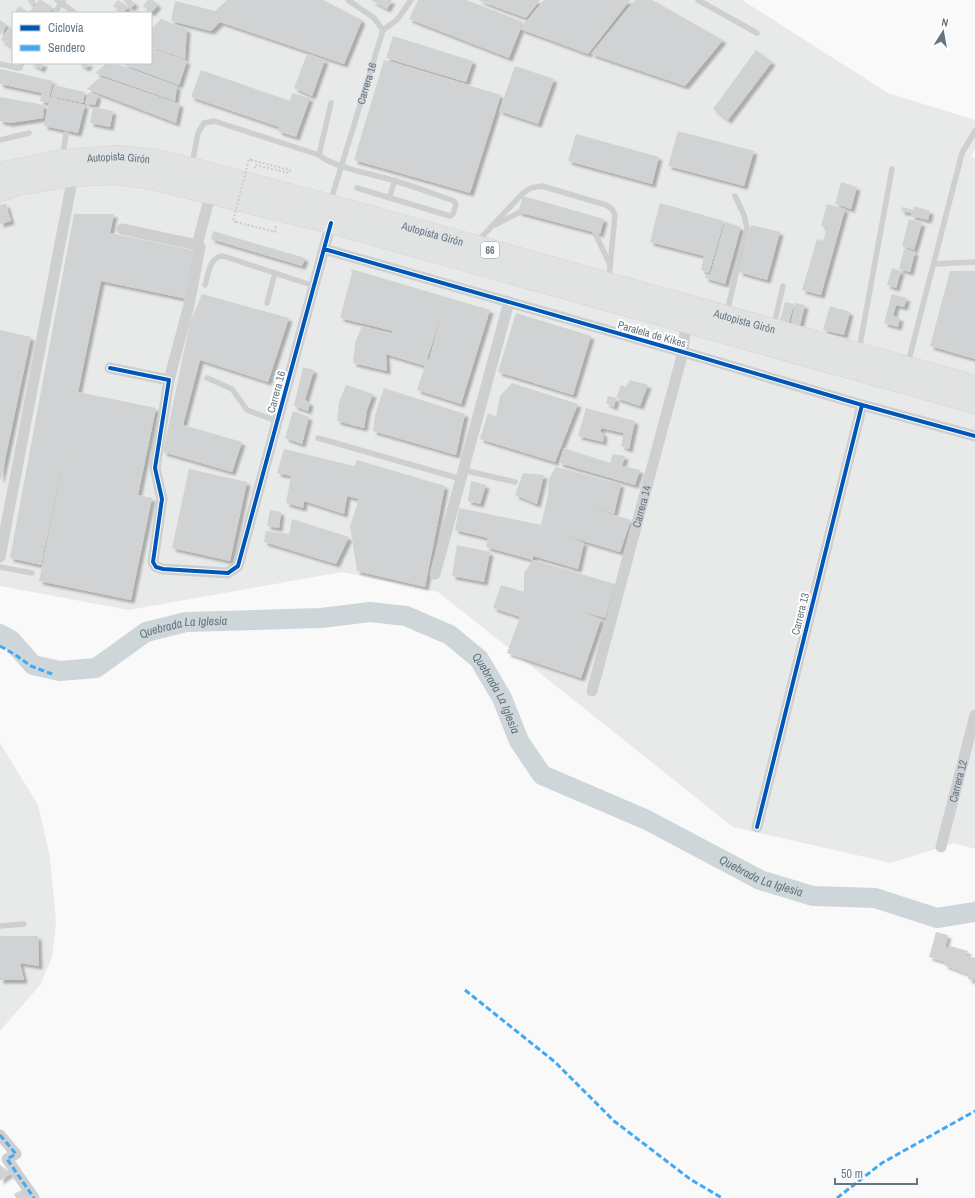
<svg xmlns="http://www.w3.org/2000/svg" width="975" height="1198" font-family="'Archivo Narrow',sans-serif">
<defs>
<filter id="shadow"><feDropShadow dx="3.5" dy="3.5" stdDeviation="1" flood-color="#0004"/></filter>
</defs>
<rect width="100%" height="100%" fill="#f9f9f9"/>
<path fill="#e8e9e9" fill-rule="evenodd" d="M 0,0 L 742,0 L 888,93 L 975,120 L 975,148 L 971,157 L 975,158 L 975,849 L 954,843 L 891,863 L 733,827 L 438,592 L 342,572 L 129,610 L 0,586 ZM 13,13 L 151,13 L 151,63 L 13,63 Z
M 0,743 L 38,805 L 50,857 L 56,922 L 52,958 L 40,985 L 0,1031 Z"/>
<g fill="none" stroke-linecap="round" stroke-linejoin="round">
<path stroke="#ced6d9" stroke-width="20" id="s1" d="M 0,634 L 11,640 L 33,665 L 60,671 L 96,668 L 146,632 L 186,622 L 321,618 L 370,612 L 406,616 L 450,635 L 479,659 L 502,698 L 519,741 L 542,775 L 647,820 L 760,880 L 813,896 L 875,898 L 937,918 L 975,912"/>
</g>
<path fill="#d0d2d3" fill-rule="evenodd" filter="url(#shadow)" d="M 27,0 L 36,0 L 32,6 Z
M 39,0 L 41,0 L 53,8 L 49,13 L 32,13 L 30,11 Z
M 118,0 L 128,7 L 123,13 L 113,6 Z
M 123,0 L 131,0 L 135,4 L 131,8 Z
M 148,0 L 153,0 L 158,5 L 151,13 L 143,6 Z
M 227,0 L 323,0 L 362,20 L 344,64 L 220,22 L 211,31 L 171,21 L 175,1 L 215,11 Z
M 371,0 L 392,0 L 387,9 Z
M 418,0 L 466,0 L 523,22 L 509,58 L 409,19 Z
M 478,0 L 540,0 L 526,18 Z
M 544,0 L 630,0 L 588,54 L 520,29 Z
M 635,0 L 652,0 L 723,40 L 685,86 L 591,54 Z
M 19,6 L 26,11 L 24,13 L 14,13 Z
M 161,19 L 187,29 L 185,59 L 151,47 L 151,29 Z
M 0,20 L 7,25 L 0,35 Z
M 9,27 L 13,30 L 13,48 L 1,40 Z
M 393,36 L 473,61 L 466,82 L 386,58 Z
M 151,48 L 187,61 L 179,85 L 120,63 L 151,63 Z
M 756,50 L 772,62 L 728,120 L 713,109 Z
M 307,54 L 325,60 L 312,96 L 294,88 Z
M 384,60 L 501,95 L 470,193 L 354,160 Z
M 30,63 L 42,63 L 44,64 L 41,69 Z
M 78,63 L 90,63 L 86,68 Z
M 107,63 L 114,63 L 177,86 L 175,101 L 95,73 Z
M 515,66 L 554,79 L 538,124 L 499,111 Z
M 0,69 L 53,81 L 48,103 L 40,101 L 42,93 L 0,84 Z
M 201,70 L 290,101 L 292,93 L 310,98 L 296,137 L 278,131 L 279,127 L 191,97 Z
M 100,77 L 180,104 L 176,123 L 87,89 Z
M 54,85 L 85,92 L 83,103 L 51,96 Z
M 88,93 L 98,95 L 95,105 L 85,103 Z
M 0,97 L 44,105 L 43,118 L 10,123 L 0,121 Z
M 50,97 L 85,105 L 78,133 L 44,126 Z
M 93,107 L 113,111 L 110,127 L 90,123 Z
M 678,131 L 754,151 L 744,186 L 668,166 Z
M 576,134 L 659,157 L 652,184 L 568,161 Z
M 841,182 L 857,187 L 851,209 L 835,204 Z
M 523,196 L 604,219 L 600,234 L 518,212 Z
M 660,203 L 724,221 L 709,273 L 701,270 L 704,256 L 650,242 Z
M 6,204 L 11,221 L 0,224 L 0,205 Z
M 827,204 L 845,209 L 821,295 L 802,290 L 817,239 L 823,241 L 827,227 L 821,226 Z
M 914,206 L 930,211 L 928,220 L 911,216 L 912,213 L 901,211 L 902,207 L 913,210 Z
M 74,214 L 114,214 L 110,233 L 196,251 L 187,299 L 101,281 L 78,392 L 156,408 L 138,495 L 152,498 L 131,600 L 39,581 L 68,440 L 41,565 L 10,558 Z
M 909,219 L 922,223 L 914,250 L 902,246 Z
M 725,222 L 741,227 L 725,284 L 705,278 L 706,274 L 710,275 Z
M 751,225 L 780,232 L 767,280 L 739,272 Z
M 213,231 L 305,258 L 302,266 L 211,239 Z
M 904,249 L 915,252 L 910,272 L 899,269 Z
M 892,268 L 901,271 L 896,288 L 887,285 Z
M 351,269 L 490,310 L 461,404 L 417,390 L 425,366 L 386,354 L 387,371 L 353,363 L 355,343 L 362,326 L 392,335 L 393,331 L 340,318 L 352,273 ZM 442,313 L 429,360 L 427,359 Z
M 950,271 L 975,271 L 975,359 L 930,346 Z
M 202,294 L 289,318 L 268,382 L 200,360 L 183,425 L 242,442 L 232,472 L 163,452 L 190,322 Z
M 892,294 L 907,298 L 904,307 L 896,305 L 893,316 L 900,318 L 898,327 L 884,323 Z
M 785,302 L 794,304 L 789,322 L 780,320 Z
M 795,303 L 805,305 L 800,325 L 791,323 Z
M 830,306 L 850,312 L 844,335 L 823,330 Z
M 516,313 L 591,336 L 573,395 L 498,372 Z
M 0,330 L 31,337 L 1,479 L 0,479 Z
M 303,367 L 314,370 L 305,400 L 310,403 L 308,411 L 294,406 Z
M 630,380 L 648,385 L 640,406 L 616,398 L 614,407 L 606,403 L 608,396 L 616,398 L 621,385 L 626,387 Z
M 512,383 L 578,404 L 555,462 L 480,439 L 488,413 L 496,417 L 500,396 Z
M 346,385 L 373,394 L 367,410 L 364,428 L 337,421 L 339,402 Z
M 384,388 L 465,414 L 456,455 L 373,431 L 375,415 Z
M 586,408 L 635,421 L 629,449 L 621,446 L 624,433 L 601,428 L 601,432 L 604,434 L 603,442 L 578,436 Z
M 293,411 L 309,417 L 302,444 L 285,438 Z
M 564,448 L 610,463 L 613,454 L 625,456 L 622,466 L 640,470 L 635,485 L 559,463 Z
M 284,449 L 354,466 L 357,460 L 445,486 L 425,587 L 357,571 L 350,526 L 359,499 L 347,496 L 344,514 L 304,501 L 303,508 L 286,503 L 291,476 L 277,473 Z
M 556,467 L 621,484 L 614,514 L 581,505 L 631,520 L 620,552 L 563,535 L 584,543 L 578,569 L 533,556 L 533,560 L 486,547 L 488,538 L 455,530 L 459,508 L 541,525 L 548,495 L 549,479 Z
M 189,469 L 247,482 L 230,561 L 172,548 Z
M 523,473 L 544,475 L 537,504 L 515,495 Z
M 471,481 L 486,485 L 480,504 L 468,501 Z
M 270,510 L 281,512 L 279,528 L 267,526 Z
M 292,519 L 349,537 L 336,564 L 264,542 L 266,531 L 289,534 Z
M 457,545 L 490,552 L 484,582 L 452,576 Z
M 533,560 L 615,584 L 605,618 L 577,610 L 601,619 L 581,678 L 507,653 L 520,617 L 493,608 L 501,585 L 524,592 L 524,573 Z
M 936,932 L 948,935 L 945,947 L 949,949 L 950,946 L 968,951 L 966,956 L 975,958 L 974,981 L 968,979 L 968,974 L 944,965 L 945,962 L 929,957 Z
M 0,936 L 38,936 L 39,966 L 20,963 L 24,980 L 0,980 Z
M 0,1165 L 11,1173 L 0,1181 Z
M 25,1188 L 32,1198 L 16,1198 L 14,1194 Z"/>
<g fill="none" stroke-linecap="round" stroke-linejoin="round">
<g stroke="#d5d6d6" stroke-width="22">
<g id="highway">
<path id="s5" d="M 0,173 L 62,160 L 119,156 L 155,160 L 191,168 L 330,205 L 975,386"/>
<path d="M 0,191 L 18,185 L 73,176 L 113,174 L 148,178 L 331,223 L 975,403"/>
</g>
</g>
<path stroke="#cbcccd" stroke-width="2" stroke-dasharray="2 2" stroke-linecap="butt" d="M 251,160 L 290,170 L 289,173 L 255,165 L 255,168
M 236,222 L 275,232 L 276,226"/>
<g stroke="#cecfd0" stroke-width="5.5">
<path d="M 57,0 L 75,13"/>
<path d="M 348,0 L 374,18 L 383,30"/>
<path d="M 698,0 L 757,33"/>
<path d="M 55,13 L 63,0"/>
<path d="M 383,30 L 397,20 L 411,0"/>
<path d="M 0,64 L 17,68 L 20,68 L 22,63"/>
<path d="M 0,140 L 29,133"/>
<path d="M 63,155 L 66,134"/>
<path d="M 319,155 L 331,103"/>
<path d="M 192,164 L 198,133 L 204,123 L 214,121 L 319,155 C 335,168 372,174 392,180 C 413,186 434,194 454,201 L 456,205 L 453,214 L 450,216 L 357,188"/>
<path d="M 389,198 L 395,180"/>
<path id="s2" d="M 331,200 L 383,30"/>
<path d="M 495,225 L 520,212"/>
<path d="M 595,233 L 610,265"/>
<path d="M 477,242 L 523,193 L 531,188 L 542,186 L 606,205 L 612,209 L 615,215 L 609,278"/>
<path d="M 934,264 L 975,262"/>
<path d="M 205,285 C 209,274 209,257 223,256 L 314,286"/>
<path d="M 267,303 L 275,273"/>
<path d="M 727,312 L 747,228 L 744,215 L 735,196"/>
<path d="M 774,325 L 783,286"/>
<path d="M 859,350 L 892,169"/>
<path d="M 908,363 L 962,153 L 975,131"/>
<path d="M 207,378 L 232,389 L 247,410 L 277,421"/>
<path d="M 318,438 L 461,479"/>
<path d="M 463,470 L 515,482"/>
<path d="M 0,567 L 32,573"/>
<path d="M 0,926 L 24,924"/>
</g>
<g stroke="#cecfd0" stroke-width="11">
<path d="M 122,229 L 197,245 L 200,247 L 189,305 L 169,380"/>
<path d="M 197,245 L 211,192"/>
<path d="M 324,249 L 683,352 L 862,405 L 975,436"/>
<path d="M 110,368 L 169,380 L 155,468 L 162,499 L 153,562 L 156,567 L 163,569 L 228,573 L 238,566 L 331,223"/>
<path d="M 0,557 L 73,176"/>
<path d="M 435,574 L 509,302"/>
<path id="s3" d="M 592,691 L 683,352 L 686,322"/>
<path d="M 757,827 L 862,405"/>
<path id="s4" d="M 941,847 L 975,715"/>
<path d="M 0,1135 L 16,1154 L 7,1159 L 34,1198"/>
</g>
<use href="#highway" stroke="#e1e2e2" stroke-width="21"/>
<path stroke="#cbcccd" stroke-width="2" stroke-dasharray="2 2" stroke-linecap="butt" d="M 236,222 L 233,221 L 249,159 L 251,160"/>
<path stroke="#3fa9f5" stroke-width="3" stroke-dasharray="6 3" stroke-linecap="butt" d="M 0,646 L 14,654 L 31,666 L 52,674
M 465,990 L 555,1062 L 614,1121 L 690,1179 L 722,1198
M 0,1135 L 16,1154 L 7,1159 L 34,1198
M 837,1198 L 882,1163 L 975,1111"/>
<g stroke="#fff" stroke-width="6">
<path id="cycleway" d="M 324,249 L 683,352 L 862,405 L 975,436
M 110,368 L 169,380 L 155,468 L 162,499 L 153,562 L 156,567 L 163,569 L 228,573 L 238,566 L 331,223
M 757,827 L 862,405"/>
</g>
<use href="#cycleway" stroke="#0057b8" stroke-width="4"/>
</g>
<g text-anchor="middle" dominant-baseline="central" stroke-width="4" stroke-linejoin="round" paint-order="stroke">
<rect fill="#fff" stroke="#939fa8" stroke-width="1" x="481" y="242" width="18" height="16" rx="3"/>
<g font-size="10" font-weight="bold" fill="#657683">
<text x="490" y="250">66</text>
</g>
<g font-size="11" fill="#657683" stroke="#fff">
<text stroke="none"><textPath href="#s2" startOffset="122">Carrera 16</textPath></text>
<text stroke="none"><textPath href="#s5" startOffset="120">Autopista Girón</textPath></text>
<text stroke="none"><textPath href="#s5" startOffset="444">Autopista Girón</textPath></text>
<text stroke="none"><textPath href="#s5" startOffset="768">Autopista Girón</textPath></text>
<text transform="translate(652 334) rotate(16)">Paralela de Kikes</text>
<text transform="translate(276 392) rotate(-75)">Carrera 16</text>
<text stroke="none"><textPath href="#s3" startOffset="191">Carrera 14</textPath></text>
<text transform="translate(800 614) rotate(-76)">Carrera 13</text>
<text stroke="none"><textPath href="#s4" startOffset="68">Carrera 12</textPath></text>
</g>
<g font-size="12" font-style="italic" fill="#60757c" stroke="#fff">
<text stroke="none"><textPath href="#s1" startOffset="209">Quebrada La Iglesia</textPath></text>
<text stroke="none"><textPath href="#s1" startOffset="557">Quebrada La Iglesia</textPath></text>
<text stroke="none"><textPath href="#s1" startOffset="893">Quebrada La Iglesia</textPath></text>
</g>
</g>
<rect x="12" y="12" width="140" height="52" fill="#ffffff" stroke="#c1c8cd"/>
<rect x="20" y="25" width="20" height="6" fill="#0057b8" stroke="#c1c8cd"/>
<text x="48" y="32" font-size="12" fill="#657683">Ciclovía</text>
<rect x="20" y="45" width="20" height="6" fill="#3fa9f5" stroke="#c1c8cd"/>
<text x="48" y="52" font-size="12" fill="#657683">Sendero</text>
<g transform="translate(943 32) rotate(11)" stroke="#ffffff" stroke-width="3" paint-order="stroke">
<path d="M0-3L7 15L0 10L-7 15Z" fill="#657683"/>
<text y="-6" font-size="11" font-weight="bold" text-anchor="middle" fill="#657683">N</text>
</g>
<path d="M835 1178v6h82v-6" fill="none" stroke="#657683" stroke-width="2"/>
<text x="841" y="1178" font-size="12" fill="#657683" stroke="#ffffff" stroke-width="3" paint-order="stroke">50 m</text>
</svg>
